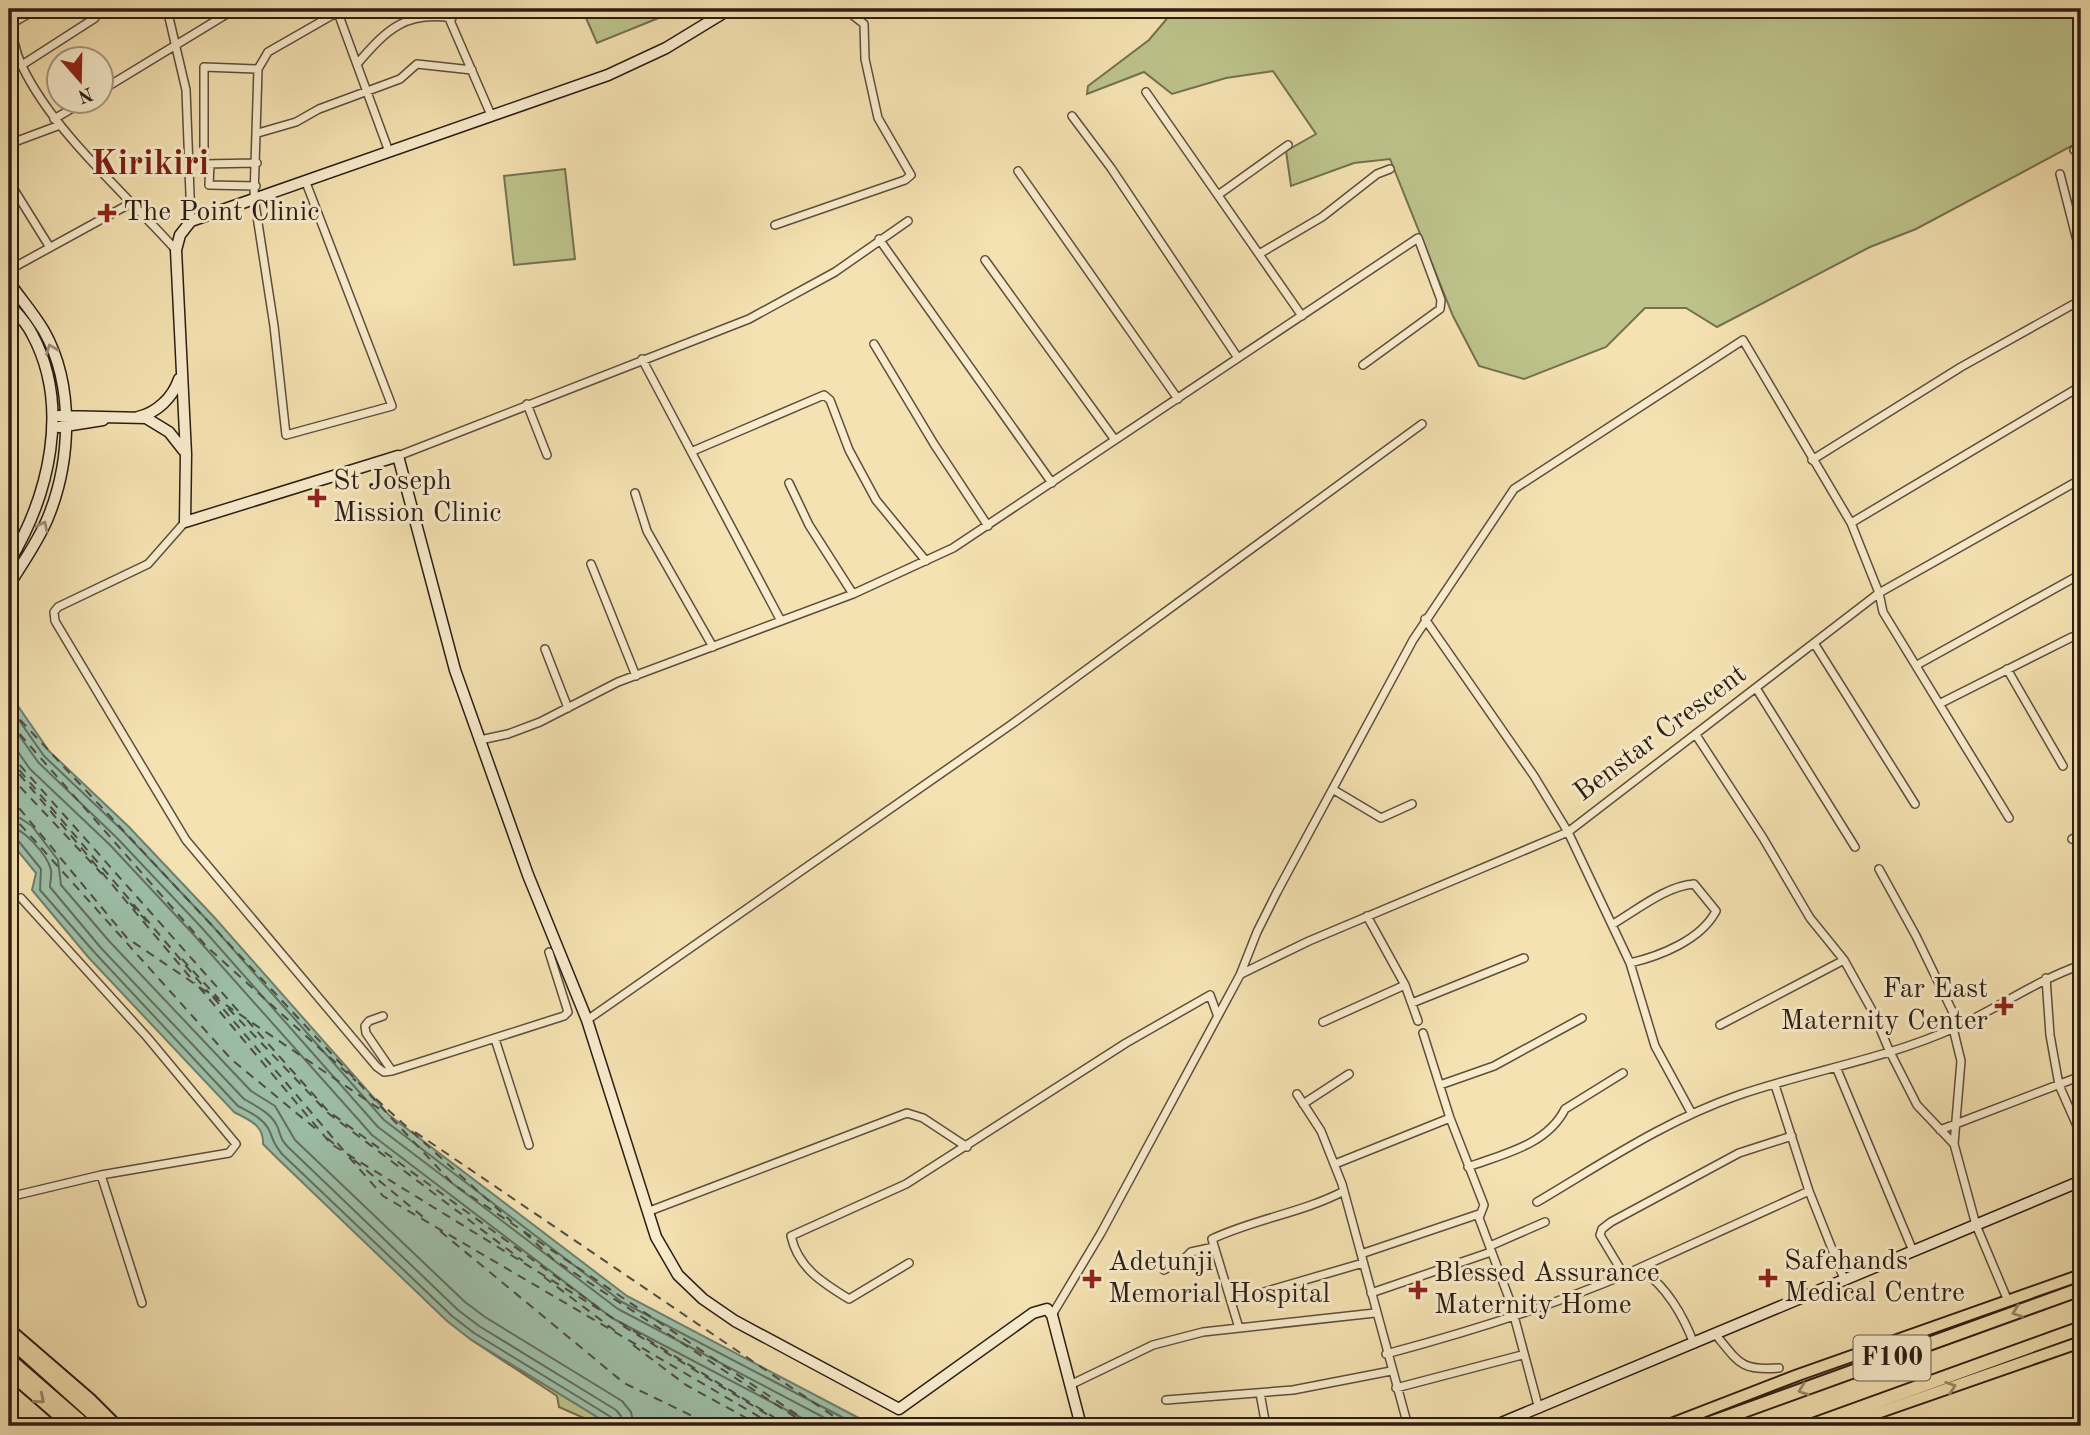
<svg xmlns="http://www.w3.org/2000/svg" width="2090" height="1435" font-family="'Old Standard TT',serif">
<rect width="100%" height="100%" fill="#f5e2b2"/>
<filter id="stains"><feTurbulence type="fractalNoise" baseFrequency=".00286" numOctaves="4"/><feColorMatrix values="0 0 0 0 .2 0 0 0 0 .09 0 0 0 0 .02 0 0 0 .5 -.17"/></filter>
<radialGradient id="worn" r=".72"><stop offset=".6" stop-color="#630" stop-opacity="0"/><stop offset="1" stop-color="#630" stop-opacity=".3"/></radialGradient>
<path fill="#bdc38b" stroke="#747050" stroke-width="2" d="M 582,9 L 681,9 L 597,43 Z
M 1175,9 L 2081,9 L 2081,141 L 1916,229 L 1870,247 L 1717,327 L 1686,308 L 1645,308 L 1606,347 L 1524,379 L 1479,366 L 1453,316 L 1390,159 L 1354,163 L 1291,186 L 1286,151 L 1316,134 L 1273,71 L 1226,78 L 1172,94 L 1144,72 L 1087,94 L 1088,86 L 1149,40 Z
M 565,169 L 575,259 L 514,265 L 504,176 Z
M 470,1339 L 612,1426 L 602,1426 L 559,1407 L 557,1396 Z"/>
<path fill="#9dbfa8" stroke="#707e6d" stroke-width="2" d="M 9,693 L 49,751 L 129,827 L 214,917 L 389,1115 L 627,1296 L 874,1426 L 612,1426 L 470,1339 L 447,1321 L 277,1158 L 263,1144 C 264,1125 249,1120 234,1112 L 89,958 L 32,890 L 36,873 L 9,840 Z"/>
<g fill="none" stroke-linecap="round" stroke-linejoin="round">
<path stroke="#646e5e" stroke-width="2" d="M 9,706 L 44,756 L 124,832 L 209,922 L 384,1120 L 622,1302 L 859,1426
M 9,721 L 38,762 L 117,838 L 202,928 L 378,1127 L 618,1309 L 840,1426
M 9,739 L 30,769 L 110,845 L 194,935 L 372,1135 L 612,1318 L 817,1426
M 9,817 L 20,818 L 32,826 L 58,860 L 61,885 L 109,941 L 251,1091 L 275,1106 L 295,1140 L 465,1302 L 485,1317 L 622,1401 L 631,1412 L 634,1426
M 9,827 C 24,828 48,856 51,870 C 52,876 50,882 50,887 L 101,948 L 244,1099 C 257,1107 272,1113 278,1128 C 281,1137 281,1140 288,1147 L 458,1310 L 479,1326 L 616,1410 L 621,1416 L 623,1426
M 9,836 L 16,838 L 41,869 L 40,890 L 95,953 L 238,1106 C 249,1112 261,1117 268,1128 C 274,1139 271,1141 282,1154 L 452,1316 L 474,1333 L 611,1417 L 614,1426"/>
<path stroke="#4e4e40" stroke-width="2" stroke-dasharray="9 7" stroke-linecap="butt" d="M 9,708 L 453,1184 L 814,1426
M 9,722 L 206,946 L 356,1081
M 9,753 L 241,1014
M 9,758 L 209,993
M 9,762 L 195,983
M 9,775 L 102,874
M 9,796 L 127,938 L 384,1112
M 9,812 L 231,1059 L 317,1130
M 130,903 L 150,925
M 182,959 L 219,999
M 199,987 L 331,1144 L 788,1426
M 213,997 L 345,1152
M 228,1008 L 328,1113 L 523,1261
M 247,1020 L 328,1111 L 599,1308
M 376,1099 L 512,1222
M 415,1132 L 848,1426
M 327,1138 L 339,1148
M 349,1157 L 383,1196 L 775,1426
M 354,1160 L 428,1221
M 440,1231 L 624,1383 L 713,1426
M 524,1232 L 553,1259 L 809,1426
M 544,1277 L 618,1333
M 623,1326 L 786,1426
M 633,1345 L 686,1385 L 761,1426"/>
<g stroke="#5e4e3c" stroke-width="10">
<path id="street" d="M 9,9 C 12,29 13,47 22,66 C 54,133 126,194 176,250
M 167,9 L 186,90 L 191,221
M 445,9 L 491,115
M 338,13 L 388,149
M 11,24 L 37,9
M 358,63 C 387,29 406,11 452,18
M 22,65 L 95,18
M 102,90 L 235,9
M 1146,92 L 1302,316
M 1072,116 L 1111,168 L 1238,358
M 54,119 L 83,102
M 258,133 L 296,122 L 319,109 L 400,79 L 417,64 L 472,70
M 9,144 L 60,125
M 2074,150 L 2081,146
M 257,163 L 204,164 L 204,67 L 258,69
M 210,164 L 209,185 L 256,186
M 9,166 L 13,188 L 49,246
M 1018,171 L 1178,399
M 2060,174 L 2081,256
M 305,180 L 392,406 L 286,435 L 274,326 L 254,197 L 258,69 L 268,52 L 343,9
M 1218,195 L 1288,145
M 775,225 L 905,180 L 911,175 L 878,118 L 865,59 L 864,24 L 845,9
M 879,239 L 1052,483
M 1259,254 L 1322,217 L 1377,174 L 1390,169
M 985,260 L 1115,440
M 9,270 L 133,202
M 874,344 L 934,444 L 988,526
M 642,359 L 781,621
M 527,404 L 547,455
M 693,451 L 824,395 L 830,400 L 849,450 L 876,500 L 926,561
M 398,456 L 749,319 L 835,272 L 908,221
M 1812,460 L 1961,367 L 2081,300
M 789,483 L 809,525 L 853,594
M 635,493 L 647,531 L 713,647
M 185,522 L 148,564 L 58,607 L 54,612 L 55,621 L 186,840 L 377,1067 L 384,1072 L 392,1071
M 1851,523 L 2081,386
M 591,564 L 636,676
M 1425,619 L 1534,776 L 1568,832 L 1630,963 L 1655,1046 L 1692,1114
M 1814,643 L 1915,804
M 545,649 L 568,708
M 1917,665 L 2081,574
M 2007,669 L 2063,766
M 1756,688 L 1855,847
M 1941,703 L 2072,637 L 2078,637 L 2081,644
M 1696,735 L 1763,838 L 1810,918 L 1844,960 L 1873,1012 L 1889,1050 L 1917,1105 L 1954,1144 L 1976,1225 L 2008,1301
M 480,740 L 508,734 L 540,722 L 618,682 L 853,594 L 953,548 L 1418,238 L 1441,300 L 1440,309 L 1363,365
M 1334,790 L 1381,818 L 1412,804
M 2072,839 L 2081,834
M 1879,869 L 1916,936 L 1959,1025
M 1367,916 L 1405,985 L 1418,1021
M 1613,924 C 1637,910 1666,886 1694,884 L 1716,911 C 1701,940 1660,956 1630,963
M 1241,974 L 1309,941 L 1568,832 L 1879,593 L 2081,479
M 2046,978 L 2050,1035 L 2059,1085 L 2081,1135
M 1412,1003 L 1524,958
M 383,1016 L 369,1021 L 365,1026 L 366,1033 L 392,1071 L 564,1016 L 568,1012 L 549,952
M 587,1020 L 1012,724 L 1422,424
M 1323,1022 L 1405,985
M 1720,1025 L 1844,960
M 1953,1028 L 1961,1061 L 1954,1144
M 1423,1033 L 1450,1118 L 1484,1205 L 1479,1218 L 1510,1301 L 1539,1409
M 495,1039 L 529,1145
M 1836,1067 L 1913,1251
M 1440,1085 L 1494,1066 L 1582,1018
M 1775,1085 L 1809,1191 L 1844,1279
M 1297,1094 L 1321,1131 L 1342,1184 L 1408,1426
M 1303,1104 L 1349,1074
M 1940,1130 L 2081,1076
M 1792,1136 L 1739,1153 L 1611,1222 L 1602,1229 L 1600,1235 L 1624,1275 L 1809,1191
M 1335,1164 L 1450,1118
M 1468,1167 C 1503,1154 1547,1145 1565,1109 L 1623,1073
M 101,1175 L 142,1303
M 9,1197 L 101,1175 L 229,1153 L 236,1144 L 147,1037 L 21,898
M 1537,1202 C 1603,1163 1666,1120 1739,1095 C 1809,1071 1885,1059 1952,1029 C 1997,1009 2035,981 2081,965
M 647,1212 L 907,1113 L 923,1118 L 967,1147
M 1490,1246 L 1545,1222
M 1361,1254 L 1479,1214
M 909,1263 L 849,1299 C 823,1283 798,1268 791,1236 L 906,1184 L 1126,1043 L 1210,995 L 1217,1014
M 1164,1270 L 1185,1258 L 1191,1252 L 1214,1247
M 1641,1270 C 1666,1285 1684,1317 1694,1344
M 1371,1293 L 1491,1252
M 1233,1301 L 1363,1263
M 1052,1315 L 1101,1233 L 1240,975 L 1257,932 L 1277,892 L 1413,640 L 1514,489 L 1743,340 L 1851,523 L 1879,593 L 1883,612 L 2009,818
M 1239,1328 L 1212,1239 C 1254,1219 1302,1213 1344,1191
M 1716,1335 C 1739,1363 1741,1371 1779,1368
M 1386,1354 C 1468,1332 1546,1308 1624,1275
M 1070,1385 L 1153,1345 L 1203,1332 L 1375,1313
M 1396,1388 L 1522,1355
M 1260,1393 L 1266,1426
M 1166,1400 L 1293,1390 L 1391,1371"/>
</g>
<g stroke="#2c1d14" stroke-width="13">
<path id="secondary" d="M 730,9 L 666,48 L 608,75 L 191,221 L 180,235 L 176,250 L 186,454 L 185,522 L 398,456 L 455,670 L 528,875 L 587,1020 L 656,1237 L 678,1275 L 703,1299 L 735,1321 L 899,1409 L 1033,1313 L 1047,1309 L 1052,1315 L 1081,1426
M 9,282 C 20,298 34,314 44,331 C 75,386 71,463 47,520 C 37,543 22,564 9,585
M 9,304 C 17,313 27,323 32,334 C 71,406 49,496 9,562
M 59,416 L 146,418 L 169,432 L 184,451
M 138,417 C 157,413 173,397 179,379
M 59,427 L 103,420
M 1494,1426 L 2081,1181"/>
</g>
<g stroke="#2c1d14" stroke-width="14">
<path id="primary" d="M 9,1329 L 90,1399 L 117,1426
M 9,1373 L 70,1426
M 1666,1426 L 1798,1375 L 2081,1275
M 1840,1426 L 2081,1342"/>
</g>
<g stroke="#2c1d14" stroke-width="16">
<path id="highway" d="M 9,1339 L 106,1426
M 9,1359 L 86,1426
M 1702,1426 L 2081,1289
M 1810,1426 L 2081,1328"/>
</g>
<use href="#street" stroke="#f8eccd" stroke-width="7"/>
<use href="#secondary" stroke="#f8eccd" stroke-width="10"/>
<use href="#primary" stroke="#f5e2b2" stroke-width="10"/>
<use href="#highway" stroke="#f5e2b2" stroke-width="12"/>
</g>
<defs><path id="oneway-chevron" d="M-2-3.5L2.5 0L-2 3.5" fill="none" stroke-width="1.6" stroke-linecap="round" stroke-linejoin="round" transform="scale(1.75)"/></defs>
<g stroke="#9c8f7a">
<use href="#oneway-chevron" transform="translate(51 349) rotate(-111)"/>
<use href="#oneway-chevron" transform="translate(43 526) rotate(-64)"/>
</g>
<g stroke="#9b896b">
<use href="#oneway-chevron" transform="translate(2017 1312) rotate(160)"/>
<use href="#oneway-chevron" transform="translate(1951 1387) rotate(-19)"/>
<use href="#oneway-chevron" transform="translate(1803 1390) rotate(160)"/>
<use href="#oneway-chevron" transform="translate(40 1399) rotate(41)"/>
</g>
<g fill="#8f2418" stroke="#f8eccd" stroke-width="2.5">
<path d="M103.5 202.5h7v7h7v7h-7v7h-7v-7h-7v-7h7z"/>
<path d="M313.5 487.5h7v7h7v7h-7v7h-7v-7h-7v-7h7z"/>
<path d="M2000.5 995.5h7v7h7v7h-7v7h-7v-7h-7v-7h7z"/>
<path d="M1764.5 1267.5h7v7h7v7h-7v7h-7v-7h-7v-7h7z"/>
<path d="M1088.5 1268.5h7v7h7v7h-7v7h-7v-7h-7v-7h7z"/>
<path d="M1414.5 1279.5h7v7h7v7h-7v7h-7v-7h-7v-7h7z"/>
</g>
<g text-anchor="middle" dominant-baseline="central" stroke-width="6" stroke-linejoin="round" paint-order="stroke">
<rect fill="#f8eccd" stroke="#695b4c" stroke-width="2" x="1853.5" y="1335.5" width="77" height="45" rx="5"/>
<g font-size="26" font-weight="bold" fill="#2c1d14">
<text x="1892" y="1358">F100</text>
</g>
<g font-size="28" fill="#2c1d14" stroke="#f8eccd" text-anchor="start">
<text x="123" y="213">The Point Clinic</text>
<text x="333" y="482">St Joseph<tspan x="333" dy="32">Mission Clinic</tspan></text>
<text x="1988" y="990" text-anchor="end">Far East<tspan x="1988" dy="32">Maternity Center</tspan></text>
<text x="1784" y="1262">Safehands<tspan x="1784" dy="32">Medical Centre</tspan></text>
<text x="1108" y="1263">Adetunji<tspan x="1108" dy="32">Memorial Hospital</tspan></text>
<text x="1434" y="1274">Blessed Assurance<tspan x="1434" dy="32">Maternity Home</tspan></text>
</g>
<g font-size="28" fill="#2c1d14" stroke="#f8eccd">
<text transform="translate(1661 734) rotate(-37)">Benstar Crescent</text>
</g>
<g font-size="35" font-weight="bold" fill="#7a1f14" stroke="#f8eccd">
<text x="150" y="164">Kirikiri</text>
</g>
</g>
<rect width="2090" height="1435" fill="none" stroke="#f5e2b2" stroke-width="35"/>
<rect x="10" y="10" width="2069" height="1414" fill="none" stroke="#2c1d14" stroke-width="3.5"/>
<rect x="18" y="18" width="2055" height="1400" fill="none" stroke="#2c1d14" stroke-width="2"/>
<g transform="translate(80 80) rotate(160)"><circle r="33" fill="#f8eccd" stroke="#a69983" stroke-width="2"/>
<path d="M0-5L12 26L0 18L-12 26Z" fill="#8f2418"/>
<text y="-10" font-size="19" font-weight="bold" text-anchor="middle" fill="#2c1d14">N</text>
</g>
<rect width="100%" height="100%" filter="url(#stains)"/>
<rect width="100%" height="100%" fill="url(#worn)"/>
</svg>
